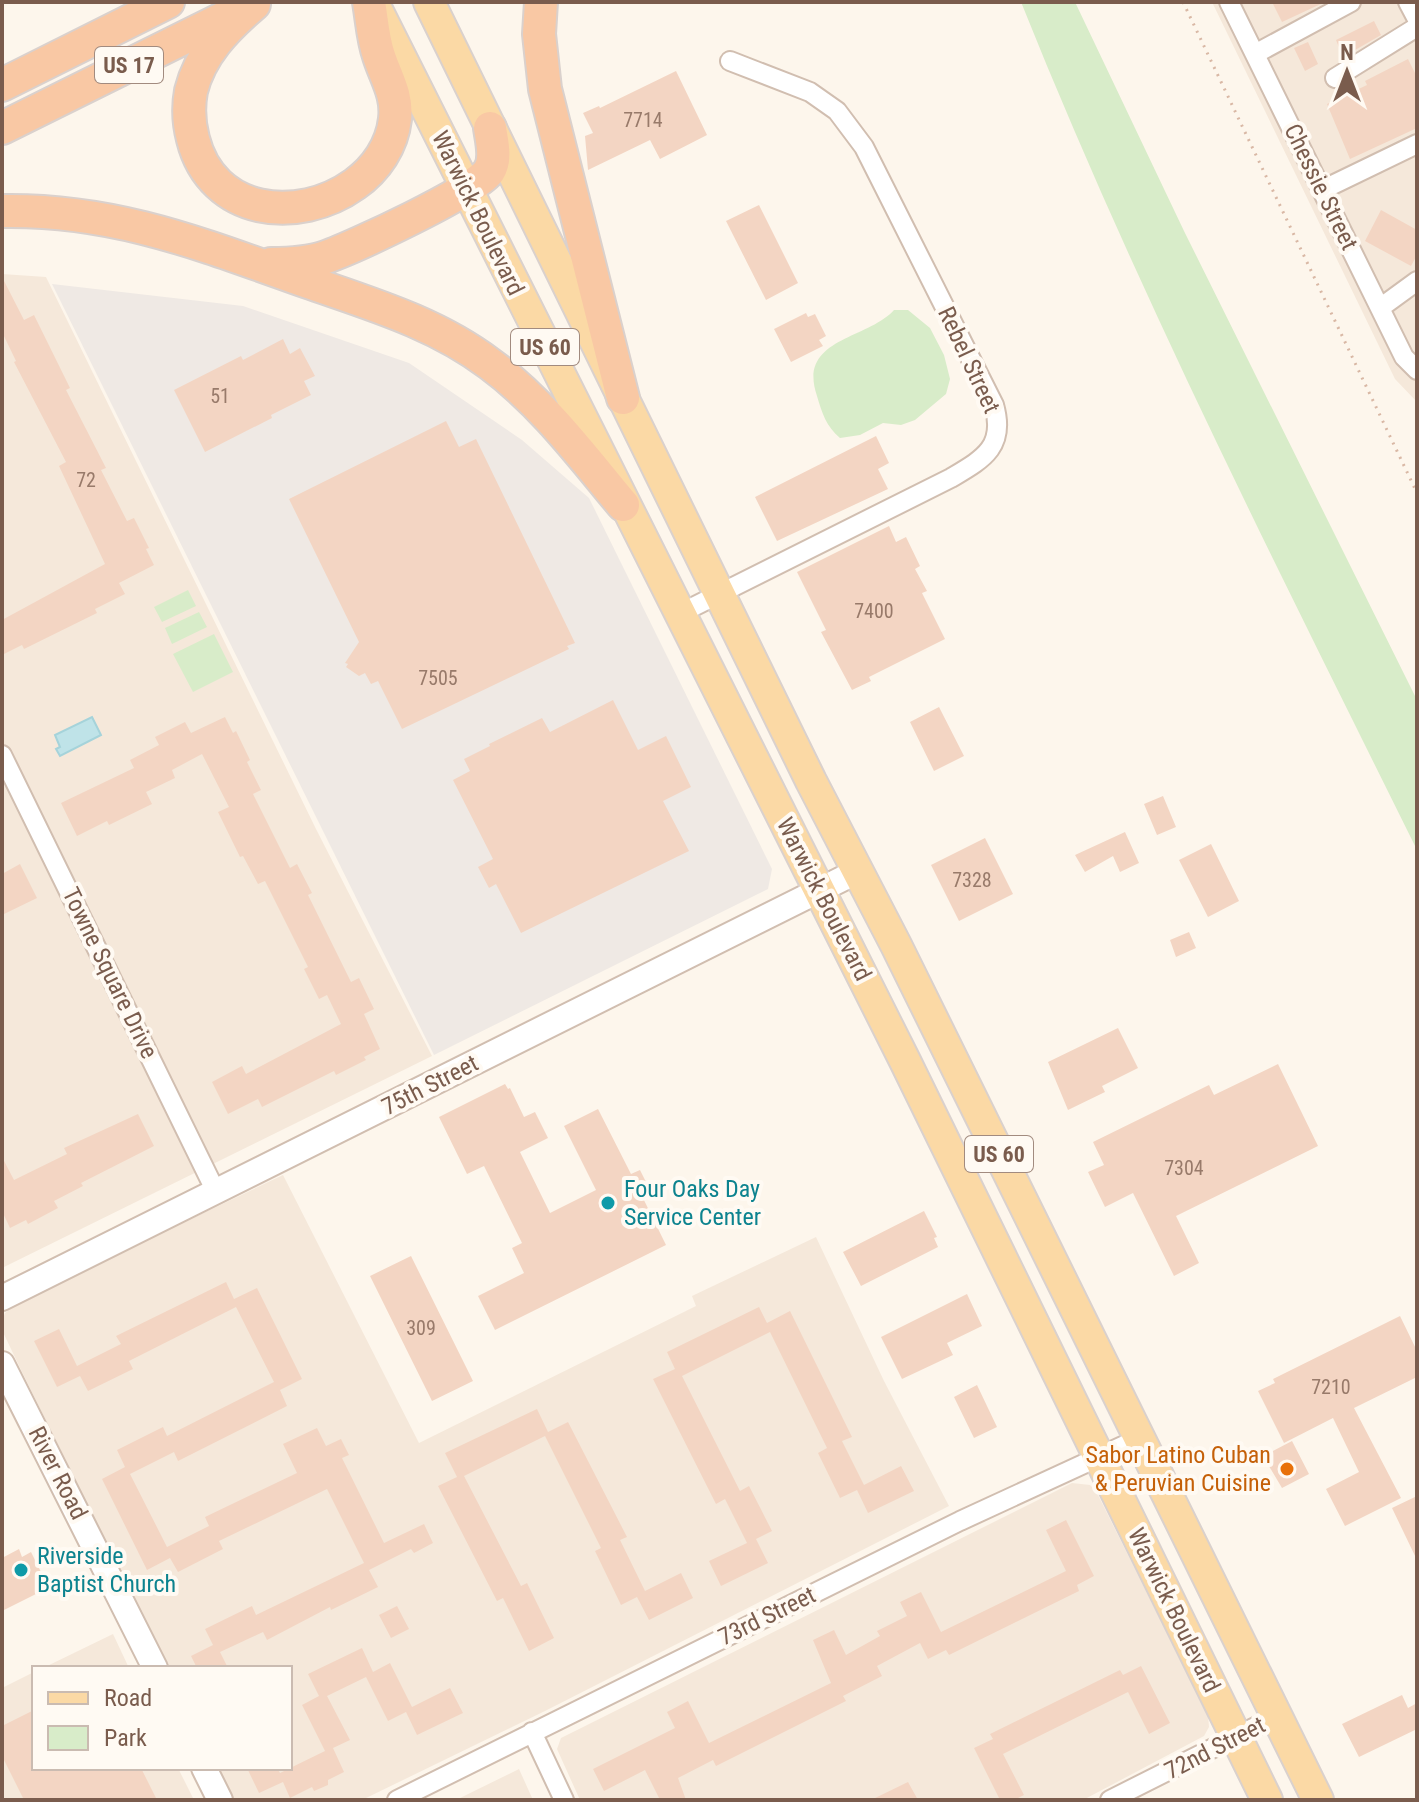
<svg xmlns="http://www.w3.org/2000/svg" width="1419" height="1802" font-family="'Roboto Condensed',sans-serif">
<rect width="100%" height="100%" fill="#fdf6ec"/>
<path fill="#f5e8da" d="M 1212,2 L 1417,2 L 1417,402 L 1395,379 Z
M 2,274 L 46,277 L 316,829 L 432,1056 L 2,1268 Z
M 283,1175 L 419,1443 L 696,1306 L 692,1296 L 816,1237 L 884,1381 L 949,1506 L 545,1711 L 362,1800 L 234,1800 L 218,1768 L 290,1768 L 290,1668 L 168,1668 L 21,1370 L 2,1330 L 2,1321 L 5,1313 L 14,1306 L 65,1279 Z
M 1072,1483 L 1090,1485 L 1096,1491 L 1208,1715 L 1209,1727 L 1204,1736 L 1083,1800 L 580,1800 L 557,1749 L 561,1738 Z
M 113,1634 L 129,1668 L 43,1668 Z
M 34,1672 L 34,1768 L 178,1768 L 194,1800 L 2,1800 L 2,1688 Z
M 519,1769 L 533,1800 L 456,1800 Z"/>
<path fill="#efe9e4" d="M 52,284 L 243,306 L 409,363 L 522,440 L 589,498 L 772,869 L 768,889 L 434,1055 Z"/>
<path fill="#d8ecc9" d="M 1021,2 L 1075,2 L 1184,231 L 1417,700 L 1417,850 C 1279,571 1137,292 1021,2 Z
M 894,310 L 908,310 L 930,328 L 944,355 L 950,379 L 946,394 L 915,420 L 901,425 L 883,423 L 860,435 L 840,438 C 826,426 822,413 817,396 C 797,338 867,340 894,310 Z
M 188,590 L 196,606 L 162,622 L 154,607 Z
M 199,612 L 207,627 L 172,644 L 165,628 Z
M 214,634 L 233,672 L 193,692 L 173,654 Z"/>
<path fill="#bfe3e8" stroke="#a5d3da" stroke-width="2" d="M 92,717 L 101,735 L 60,756 L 56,749 L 60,747 L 55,735 Z"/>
<path fill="#f3d5c3" d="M 1272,2 L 1325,2 L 1282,22 Z
M 1374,21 L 1381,35 L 1343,57 L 1336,40 Z
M 1308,42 L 1318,64 L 1305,71 L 1294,48 Z
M 1408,59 L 1417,77 L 1417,128 L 1350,159 L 1327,104 L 1367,85 L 1365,81 Z
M 676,71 L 707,135 L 660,159 L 650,140 L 588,170 L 585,136 L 593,133 L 583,113 L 599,106 L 600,108 Z
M 759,205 L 798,283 L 766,300 L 726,221 Z
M 1381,210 L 1417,230 L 1417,255 L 1411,266 L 1365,241 Z
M 2,277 L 24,320 L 34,315 L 70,388 L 66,390 L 106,468 L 101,470 L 127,521 L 134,518 L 149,548 L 146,549 L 154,565 L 119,583 L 125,594 L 95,609 L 97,613 L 24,649 L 22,645 L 2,655 L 2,620 L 105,564 L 59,466 L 66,462 L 14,362 L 16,361 L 2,332 Z
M 806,313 L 808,317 L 815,314 L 826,336 L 819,340 L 823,346 L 791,362 L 774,329 Z
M 283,339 L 290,354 L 300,348 L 315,376 L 304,381 L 311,395 L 271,415 L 272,418 L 205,452 L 174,390 L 241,356 L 243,360 Z
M 446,421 L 459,447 L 476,439 L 575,643 L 567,646 L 569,649 L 402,729 L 378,681 L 371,684 L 365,673 L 359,676 L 346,667 L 348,664 L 345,663 L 359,642 L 289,499 Z
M 876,436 L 889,463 L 878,469 L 888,489 L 777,541 L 755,497 Z
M 889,526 L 896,542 L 906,537 L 920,566 L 915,569 L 927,591 L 922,593 L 945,639 L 869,677 L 871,681 L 852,690 L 821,632 L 826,630 L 797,572 Z
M 613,700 L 638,750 L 666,736 L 691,787 L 663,801 L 689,851 L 521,933 L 496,884 L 489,888 L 478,867 L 493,859 L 453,780 L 470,771 L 464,759 L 490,746 L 489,744 L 542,718 L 550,732 Z
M 939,707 L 964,756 L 934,771 L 910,722 Z
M 225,717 L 233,733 L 236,731 L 250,760 L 247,762 L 261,790 L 253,794 L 290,868 L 297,864 L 312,893 L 308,895 L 351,982 L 359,978 L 374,1009 L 364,1014 L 380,1049 L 364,1057 L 366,1060 L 336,1075 L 334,1071 L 262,1107 L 258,1099 L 228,1114 L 212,1082 L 242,1066 L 246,1074 L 341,1024 L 327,995 L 319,999 L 304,969 L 308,967 L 265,881 L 258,884 L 243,856 L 240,857 L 218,812 L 229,807 L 202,754 L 172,770 L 175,778 L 146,792 L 152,804 L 109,825 L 107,821 L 77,836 L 61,803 L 134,768 L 130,760 L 159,745 L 155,737 L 185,722 L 191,733 Z
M 1163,796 L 1176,827 L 1157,835 L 1144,804 Z
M 1125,832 L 1139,863 L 1120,872 L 1113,856 L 1085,872 L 1075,855 Z
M 985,838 L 1013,894 L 959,921 L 931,865 Z
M 1211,844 L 1239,901 L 1208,917 L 1179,860 Z
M 20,864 L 37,898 L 2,915 L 2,874 Z
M 1189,932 L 1196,948 L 1176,957 L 1170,940 Z
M 1118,1028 L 1138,1068 L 1102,1086 L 1105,1092 L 1068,1110 L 1048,1062 Z
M 1278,1064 L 1318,1146 L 1176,1216 L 1199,1263 L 1174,1276 L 1133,1193 L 1105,1207 L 1088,1172 L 1104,1165 L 1093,1142 L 1209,1085 L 1214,1095 Z
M 505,1084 L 508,1089 L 510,1088 L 524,1117 L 535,1112 L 548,1138 L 520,1152 L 550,1213 L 596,1190 L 564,1126 L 598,1109 L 631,1174 L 640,1170 L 649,1188 L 640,1192 L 666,1245 L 495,1330 L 478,1296 L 524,1273 L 512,1248 L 522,1243 L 484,1166 L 467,1174 L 439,1117 Z
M 138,1114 L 154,1146 L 81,1183 L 83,1186 L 54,1201 L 58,1208 L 28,1224 L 26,1220 L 10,1228 L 2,1211 L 2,1157 L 14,1180 L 67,1154 L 64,1148 Z
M 924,1211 L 937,1237 L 934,1238 L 938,1247 L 861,1286 L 843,1252 Z
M 411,1256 L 473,1381 L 432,1401 L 370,1276 Z
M 226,1282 L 234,1299 L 257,1288 L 302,1379 L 280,1390 L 287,1406 L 178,1461 L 174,1452 L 130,1474 L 167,1547 L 209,1526 L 205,1517 L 297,1473 L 283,1444 L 317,1428 L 326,1446 L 341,1439 L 349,1455 L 342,1458 L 384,1543 L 424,1524 L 433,1543 L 414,1553 L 411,1549 L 369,1570 L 378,1587 L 331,1610 L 330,1607 L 267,1640 L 263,1632 L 220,1652 L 228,1668 L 197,1668 L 191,1656 L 213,1645 L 205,1629 L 252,1606 L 256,1615 L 364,1563 L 327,1489 L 219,1541 L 223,1549 L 178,1572 L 170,1558 L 147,1570 L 102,1479 L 125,1467 L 117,1450 L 163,1427 L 167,1436 L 274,1382 L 236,1307 L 129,1361 L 133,1369 L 88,1391 L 80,1376 L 57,1387 L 34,1341 L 59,1329 L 77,1366 L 121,1344 L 116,1336 Z
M 967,1294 L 982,1326 L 947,1343 L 953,1355 L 902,1379 L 881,1337 Z
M 759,1307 L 767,1323 L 790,1311 L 852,1437 L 842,1441 L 864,1485 L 901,1466 L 914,1491 L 868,1513 L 857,1490 L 840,1498 L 818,1453 L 827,1448 L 770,1332 L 682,1376 L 740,1491 L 749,1486 L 772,1531 L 756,1539 L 768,1563 L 721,1586 L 709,1561 L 747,1543 L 725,1499 L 716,1504 L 653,1379 L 675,1369 L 667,1352 Z
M 1400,1316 L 1417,1351 L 1417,1377 L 1354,1408 L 1401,1498 L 1345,1526 L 1326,1489 L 1359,1472 L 1333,1418 L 1284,1443 L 1258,1391 L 1275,1383 L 1273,1379 Z
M 977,1385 L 997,1427 L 974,1438 L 954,1397 Z
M 537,1409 L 548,1432 L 568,1422 L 627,1537 L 620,1540 L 645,1591 L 681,1573 L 693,1598 L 649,1620 L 637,1597 L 621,1605 L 595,1551 L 601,1548 L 545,1436 L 464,1476 L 521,1586 L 527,1583 L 554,1638 L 529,1651 L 503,1598 L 497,1601 L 438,1486 L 457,1477 L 445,1453 Z
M 1292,1441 L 1309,1474 L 1282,1488 L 1263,1456 Z
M 1417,1496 L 1417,1560 L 1392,1508 Z
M 1066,1520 L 1094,1576 L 1077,1585 L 1079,1591 L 949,1655 L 946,1650 L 928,1659 L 920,1643 L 877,1666 L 882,1676 L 843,1696 L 846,1701 L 716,1766 L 713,1760 L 678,1778 L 686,1800 L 660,1800 L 645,1770 L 604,1791 L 593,1769 L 675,1728 L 667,1712 L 688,1701 L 709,1743 L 831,1683 L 813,1640 L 834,1630 L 846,1655 L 880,1636 L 877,1631 L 907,1616 L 900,1602 L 921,1592 L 941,1632 L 1066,1571 L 1046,1530 Z
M 19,1549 L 22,1557 L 31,1552 L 46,1582 L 37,1586 L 40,1592 L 2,1611 L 2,1558 Z
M 397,1606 L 409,1629 L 391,1638 L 379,1615 Z
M 362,1648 L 373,1672 L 390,1663 L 412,1707 L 450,1688 L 463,1713 L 417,1735 L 406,1712 L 388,1721 L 366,1677 L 327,1696 L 350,1740 L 333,1748 L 344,1772 L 328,1780 L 328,1785 L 314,1791 L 312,1787 L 290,1798 L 283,1782 L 259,1793 L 247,1768 L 277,1768 L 280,1773 L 325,1751 L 302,1705 L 319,1696 L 308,1674 Z
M 1141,1666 L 1170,1723 L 1149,1734 L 1128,1692 L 1003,1754 L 1024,1795 L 1014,1800 L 1000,1800 L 974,1748 L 993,1739 L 990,1734 L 1120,1670 L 1123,1675 Z
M 1402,1695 L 1408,1708 L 1417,1703 L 1417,1729 L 1359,1757 L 1342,1724 Z
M 34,1710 L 34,1768 L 141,1768 L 157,1800 L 24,1800 L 2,1756 L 2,1726 Z
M 908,1782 L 918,1800 L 871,1800 Z"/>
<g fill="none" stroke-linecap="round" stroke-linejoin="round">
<g stroke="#d1beb0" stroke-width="22">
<path id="minor" d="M 1229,2 L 1404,357 L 1417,370
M 1408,2 L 1417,19
M 1255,54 L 1351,2
M 1335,78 L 1417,27
M 1322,190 L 1417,144
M 1380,308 L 1417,281
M 679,614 L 951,478 C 983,459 1006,447 994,405 L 864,147 L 837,111 L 810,92 L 730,61
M 2,755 L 216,1192
M 532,1732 L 564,1800
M 397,1800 L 960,1521 L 1140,1438
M 1110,1800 L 1277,1716"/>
</g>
<g stroke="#d1beb0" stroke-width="28">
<path id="tertiary" d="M 2,1298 L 858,871
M 2,1364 L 155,1668
M 204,1768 L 220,1800"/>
</g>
<g stroke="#dad1cd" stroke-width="34">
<path id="primary" d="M 373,2 L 905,1061 L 1267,1800
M 429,2 L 811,781 L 896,945 L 1318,1800"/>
</g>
<g stroke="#dad1cd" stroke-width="36">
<path id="trunk" d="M 541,2 L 539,34 L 545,89 L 623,398
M 254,4 C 226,28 200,54 191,91 C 188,107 189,124 193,139 C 212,215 298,225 355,184 C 376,169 392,146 395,119 C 398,95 386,78 379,56 C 373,39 372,19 369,2
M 2,85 L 168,2
M 2,128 L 232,14
M 2,211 C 116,209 203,245 308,282 C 371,304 436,323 490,364 C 543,403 582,456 623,505
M 271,264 C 289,264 308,263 326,257 C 352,248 477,190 489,171 C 497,159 492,142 490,128"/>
</g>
<path stroke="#d9b8a5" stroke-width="3" stroke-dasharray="2 6" stroke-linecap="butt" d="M 1183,2 L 1417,493"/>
<use href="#minor" stroke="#fff" stroke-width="18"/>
<use href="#tertiary" stroke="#fff" stroke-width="24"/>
<use href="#primary" stroke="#fbd9a5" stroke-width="30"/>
<use href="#trunk" stroke="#f9c8a4" stroke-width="32"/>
</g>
<g fill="#0f9aa8" stroke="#fffaf3" stroke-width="3">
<circle cx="608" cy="1203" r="8"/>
<circle cx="21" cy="1570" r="8"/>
</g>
<circle fill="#e8710a" stroke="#fffaf3" stroke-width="3" cx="1287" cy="1469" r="8"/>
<g text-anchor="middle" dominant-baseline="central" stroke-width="8" stroke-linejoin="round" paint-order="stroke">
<g font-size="20" fill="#987a6a">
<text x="643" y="120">7714</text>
<text x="220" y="396">51</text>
<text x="86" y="480">72</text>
<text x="874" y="611">7400</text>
<text x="438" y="678">7505</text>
<text x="972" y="880">7328</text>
<text x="1184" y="1168">7304</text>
<text x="421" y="1328">309</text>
<text x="1331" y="1387">7210</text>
</g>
<g fill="#fffaf3" stroke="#a28b7f" stroke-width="2">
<rect x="95" y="47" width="68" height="36" rx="6"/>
<rect x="511" y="329" width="68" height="36" rx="6"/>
<rect x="965" y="1136" width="68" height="36" rx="6"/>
</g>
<g font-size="22" font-weight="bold" fill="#7a5c4d">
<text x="129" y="65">US 17</text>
<text x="545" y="347">US 60</text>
<text x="999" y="1154">US 60</text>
</g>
<g font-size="24" fill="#7a5c4d" stroke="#fffaf3">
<text transform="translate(1321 187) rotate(64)">Chessie Street</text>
<text transform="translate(478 213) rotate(64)">Warwick Boulevard</text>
<text transform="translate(969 360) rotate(65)">Rebel Street</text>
<text transform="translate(824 899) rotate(63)">Warwick Boulevard</text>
<text transform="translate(110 973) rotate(64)">Towne Square Drive</text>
<text transform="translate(430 1085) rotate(-27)">75th Street</text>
<text transform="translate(58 1473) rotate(63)">River Road</text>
<text transform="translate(1174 1610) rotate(64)">Warwick Boulevard</text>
<text transform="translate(767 1616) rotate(-26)">73rd Street</text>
<text transform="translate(1215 1748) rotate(-27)">72nd Street</text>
</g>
<g font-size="24" fill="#0d838f" stroke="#fffaf3" text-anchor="start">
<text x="624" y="1189">Four Oaks Day<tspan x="624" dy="28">Service Center</tspan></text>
<text x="37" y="1556">Riverside<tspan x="37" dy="28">Baptist Church</tspan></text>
</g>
<g font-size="24" fill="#c56008" stroke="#fffaf3" text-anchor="end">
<text x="1271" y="1455">Sabor Latino Cuban<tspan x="1271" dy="28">&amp; Peruvian Cuisine</tspan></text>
</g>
</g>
<rect width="1419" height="1802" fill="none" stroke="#7a5c4d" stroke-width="8"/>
<rect x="32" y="1666" width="260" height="104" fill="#fffaf3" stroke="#cabbb1" stroke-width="2"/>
<rect x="48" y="1692" width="40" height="12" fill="#fbd9a5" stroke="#cabbb1" stroke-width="2"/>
<text x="104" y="1706" font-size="24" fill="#7a5c4d">Road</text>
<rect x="48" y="1726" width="40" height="24" fill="#d8ecc9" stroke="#cabbb1" stroke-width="2"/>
<text x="104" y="1746" font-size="24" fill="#7a5c4d">Park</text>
<g transform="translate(1347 72)" stroke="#fffaf3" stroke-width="6" paint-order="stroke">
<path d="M0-6L14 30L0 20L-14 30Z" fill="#7a5c4d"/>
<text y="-12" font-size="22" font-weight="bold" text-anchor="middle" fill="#7a5c4d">N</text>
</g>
</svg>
